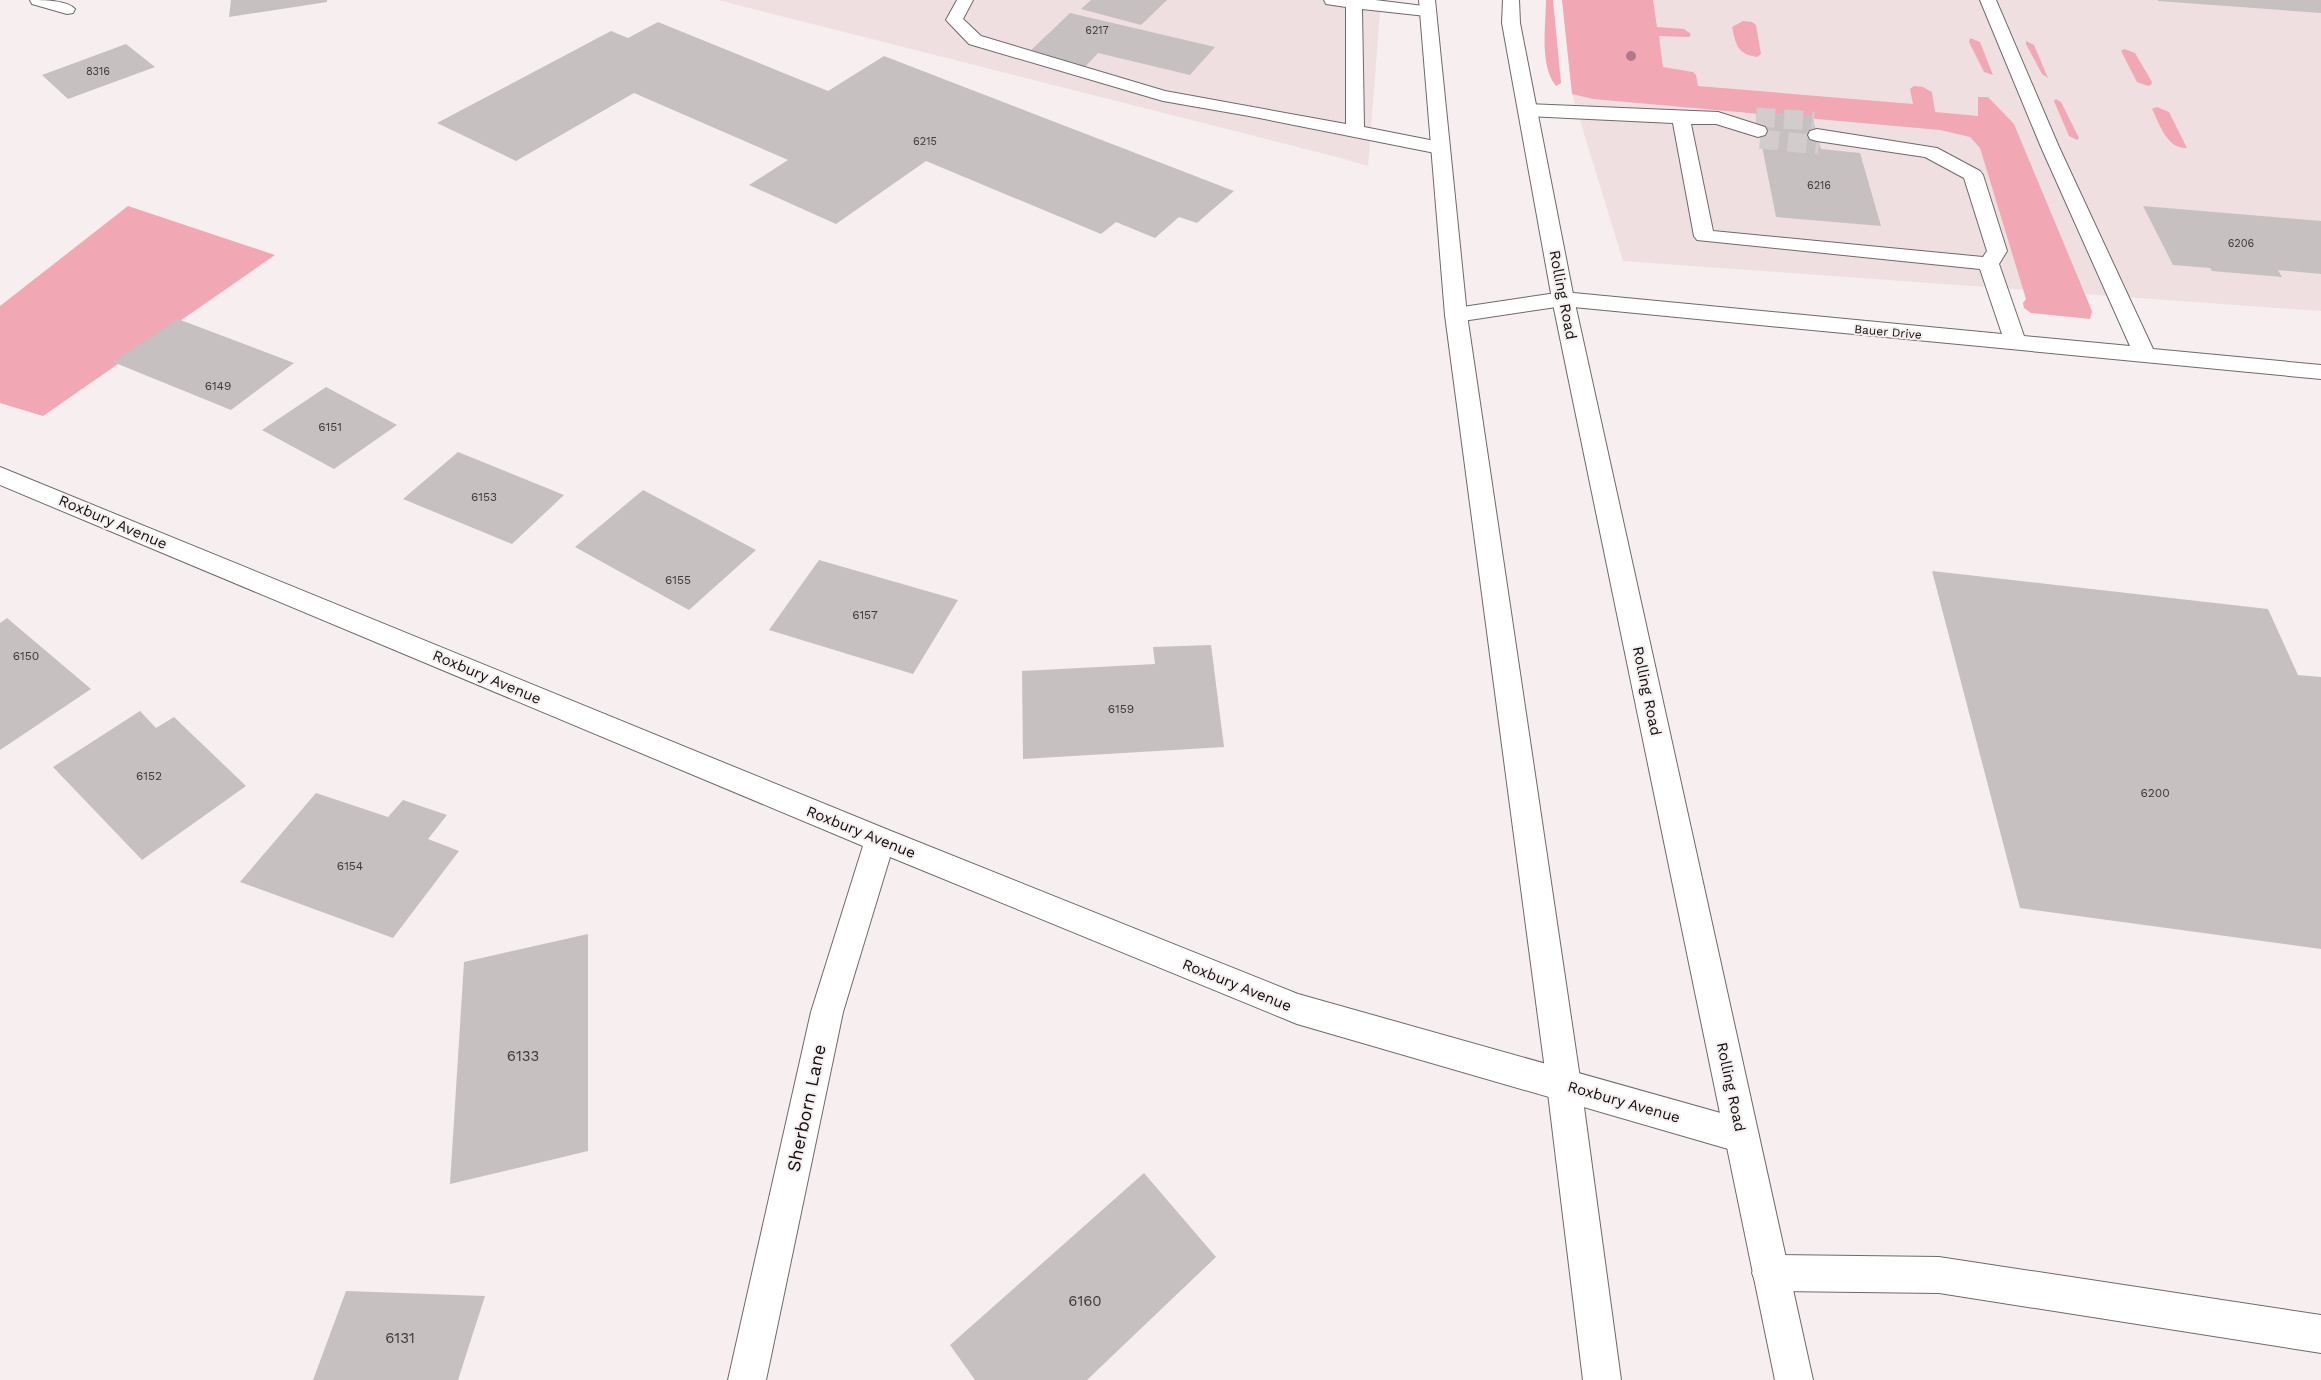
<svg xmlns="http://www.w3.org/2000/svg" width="2321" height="1380" font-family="'Work Sans',sans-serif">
<rect width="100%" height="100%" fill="#f6eeef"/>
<path fill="#efdfe1" d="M 718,0 L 1381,0 L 1368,166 L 1337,157 Z
M 1562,0 L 2321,0 L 2321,311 L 1623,261 L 1572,94 Z"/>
<path fill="#f1a8b4" d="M 1546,0 L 1553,0 L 1561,83 L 1556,86 C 1539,65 1546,25 1546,0 Z
M 1562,0 L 1653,0 L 1657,27 L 1684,29 L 1691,34 L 1689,37 L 1659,36 L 1663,67 L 1693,72 L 1696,75 L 1698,86 L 1913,104 L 1910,89 L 1914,86 L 1923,87 L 1932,92 L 1935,112 L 1978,116 L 1978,97 L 1988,97 L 2014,124 L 2092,311 L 2090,319 L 2031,313 L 2024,308 L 2023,303 L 2026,299 L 1980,148 L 1970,137 L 1940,130 L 1593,99 L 1572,94 Z
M 1743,21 L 1752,22 L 1756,25 L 1761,54 L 1757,57 C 1737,54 1736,45 1732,27 Z
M 1970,38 L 1980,42 L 1993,75 L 1984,72 L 1969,42 Z
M 2026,41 L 2034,45 L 2048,78 L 2042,74 L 2026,44 Z
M 2124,49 L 2135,53 L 2152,82 L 2151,85 L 2148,86 L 2137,82 L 2121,51 Z
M 2056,99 L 2061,102 L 2079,138 L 2077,140 L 2069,136 L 2054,101 Z
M 2157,107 L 2169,112 L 2187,148 C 2167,149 2160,125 2152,109 Z
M 128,206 L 275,255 L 43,416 L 0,403 L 0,306 Z"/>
<path fill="#c7c0c1" d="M 231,0 L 327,0 L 327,2 L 229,17 Z
M 1091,0 L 1167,0 L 1141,25 L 1081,9 Z
M 2158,0 L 2321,0 L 2321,13 L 2158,1 Z
M 1070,13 L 1215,47 L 1190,75 L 1098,53 L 1084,68 L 1027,54 Z
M 658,22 L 828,91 L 884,56 L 1234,191 L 1197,223 L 1179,217 L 1155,238 L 1116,222 L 1101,234 L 926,161 L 836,224 L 749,185 L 788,160 L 634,93 L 516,161 L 437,123 L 611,31 L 628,38 Z
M 126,44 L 155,67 L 68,99 L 42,75 Z
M 1755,111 L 1812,116 L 1821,149 L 1860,153 L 1881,226 L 1776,217 Z
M 2143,206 L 2321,221 L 2321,274 L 2278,270 L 2282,277 L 2212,271 L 2210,268 L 2173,265 Z
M 178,319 L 294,363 L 231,410 L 113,362 Z
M 326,387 L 397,425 L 334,469 L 262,430 Z
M 458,452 L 564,495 L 512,544 L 403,499 Z
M 643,490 L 756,550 L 689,610 L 575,547 Z
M 819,560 L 958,600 L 913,674 L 769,630 Z
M 1932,571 L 2268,609 L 2298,675 L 2321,677 L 2321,949 L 2020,908 Z
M 7,618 L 91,689 L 0,750 L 0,623 Z
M 1211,645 L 1224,747 L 1023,759 L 1022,671 L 1155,664 L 1153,647 Z
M 140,711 L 156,728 L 174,717 L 246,786 L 142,860 L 53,767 Z
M 316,793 L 388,817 L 403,800 L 447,815 L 428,839 L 459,851 L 393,938 L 240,882 Z
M 588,934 L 588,1151 L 450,1184 L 464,962 Z
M 1144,1173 L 1216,1257 L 1087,1380 L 975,1380 L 950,1345 Z
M 346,1291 L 485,1296 L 458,1380 L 313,1380 Z"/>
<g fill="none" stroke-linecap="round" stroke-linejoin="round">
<path stroke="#d3cccd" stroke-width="19" stroke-dasharray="19 9" stroke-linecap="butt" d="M 1756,117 L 1814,121
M 1760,139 L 1819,145"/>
<g stroke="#6f696a" stroke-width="2">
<path id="minor" d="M 30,0 C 43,0 67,0 75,9 L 73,13 L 67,14 L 32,4 Z
M 957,0 L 973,0 L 963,19 L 981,36 L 1165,91 L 1346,124 L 1346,7 L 1326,4 L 1324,0 L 1375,0 L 1432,7 L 1434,11 L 1432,15 L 1426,16 L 1362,9 L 1364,127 L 1440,142 L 1447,144 L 1449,148 L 1447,152 L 1440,154 L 1249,116 L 1163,101 L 969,44 L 946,20 Z
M 1980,0 L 1996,0 L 2059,147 L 2153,349 L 2321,365 L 2321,379 L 1563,306 L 1456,322 L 1448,320 L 1445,315 L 1448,310 L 1456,308 L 1563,292 L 2002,334 L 1980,269 L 1697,240 L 1694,236 L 1673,123 L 1527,116 L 1520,114 L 1518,110 L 1520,106 L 1527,104 L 1718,112 L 1765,127 L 1767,131 L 1765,135 L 1758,137 L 1716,124 L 1691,124 L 1713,231 L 1983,257 L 1987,251 L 1964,178 L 1925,157 L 1817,141 L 1810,139 L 1808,135 L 1810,131 L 1817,129 L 1937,148 L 1980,171 L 1983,175 L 2007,251 L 1999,264 L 2024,336 L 2130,346 L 2041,147 Z
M 0,467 L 891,831 L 1298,994 L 1742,1119 L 1754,1124 L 1759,1136 L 1754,1148 L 1742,1153 L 1297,1024 L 890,857 L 843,1012 L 766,1380 L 728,1380 L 811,1012 L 863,846 L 0,485 Z
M 1770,1255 L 1939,1257 L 2321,1315 L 2321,1353 L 1939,1293 L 1770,1291 L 1757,1286 L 1752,1273 L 1757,1260 Z"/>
</g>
<g stroke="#6f696a" stroke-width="2">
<path id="major" d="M 1419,0 L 1435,0 L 1467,315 L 1581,1085 L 1621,1380 L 1583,1380 L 1547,1085 L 1445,315 Z
M 1503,0 L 1519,0 L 1520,23 L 1574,299 L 1813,1380 L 1775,1380 L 1552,299 L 1502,23 Z"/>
</g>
<use href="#minor" fill="#fff" fill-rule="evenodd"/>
<use href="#major" fill="#fff" fill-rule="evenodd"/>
</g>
<circle fill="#ae7a89" cx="1631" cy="56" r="5"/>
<g text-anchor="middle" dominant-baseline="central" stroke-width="4" stroke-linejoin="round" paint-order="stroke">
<g font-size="11" fill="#3c3939">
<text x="1097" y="30">6217</text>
<text x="98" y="71">8316</text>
<text x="925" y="141">6215</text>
<text x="1819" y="185">6216</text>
<text x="2241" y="243">6206</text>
</g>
<g font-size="12" fill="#0e0c0c" stroke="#f6eeef">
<text transform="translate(1888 332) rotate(5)">Bauer Drive</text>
</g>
<g font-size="12" fill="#3c3939">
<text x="218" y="386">6149</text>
<text x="330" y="427">6151</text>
<text x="484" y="497">6153</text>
<text x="678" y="580">6155</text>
<text x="865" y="615">6157</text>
<text x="26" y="656">6150</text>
<text x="1121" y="709">6159</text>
<text x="149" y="776">6152</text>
<text x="2155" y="793">6200</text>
<text x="350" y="866">6154</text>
</g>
<g font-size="15" fill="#0e0c0c" stroke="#f6eeef">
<text transform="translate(1563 295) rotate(79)">Rolling Road</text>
<text transform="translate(113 522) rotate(23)">Roxbury Avenue</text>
<text transform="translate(487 677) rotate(23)">Roxbury Avenue</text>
<text transform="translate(1647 691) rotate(78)">Rolling Road</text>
<text transform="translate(861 832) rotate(22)">Roxbury Avenue</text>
<text transform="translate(1237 985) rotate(22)">Roxbury Avenue</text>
<text transform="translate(1731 1087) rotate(78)">Rolling Road</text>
<text transform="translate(1624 1102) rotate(16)">Roxbury Avenue</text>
</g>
<g font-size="15" fill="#3c3939">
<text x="523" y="1056">6133</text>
<text x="1085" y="1301">6160</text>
<text x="400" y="1338">6131</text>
</g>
<g font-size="18" fill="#0e0c0c" stroke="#f6eeef">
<text transform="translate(806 1108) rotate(-78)">Sherborn Lane</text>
</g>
</g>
</svg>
